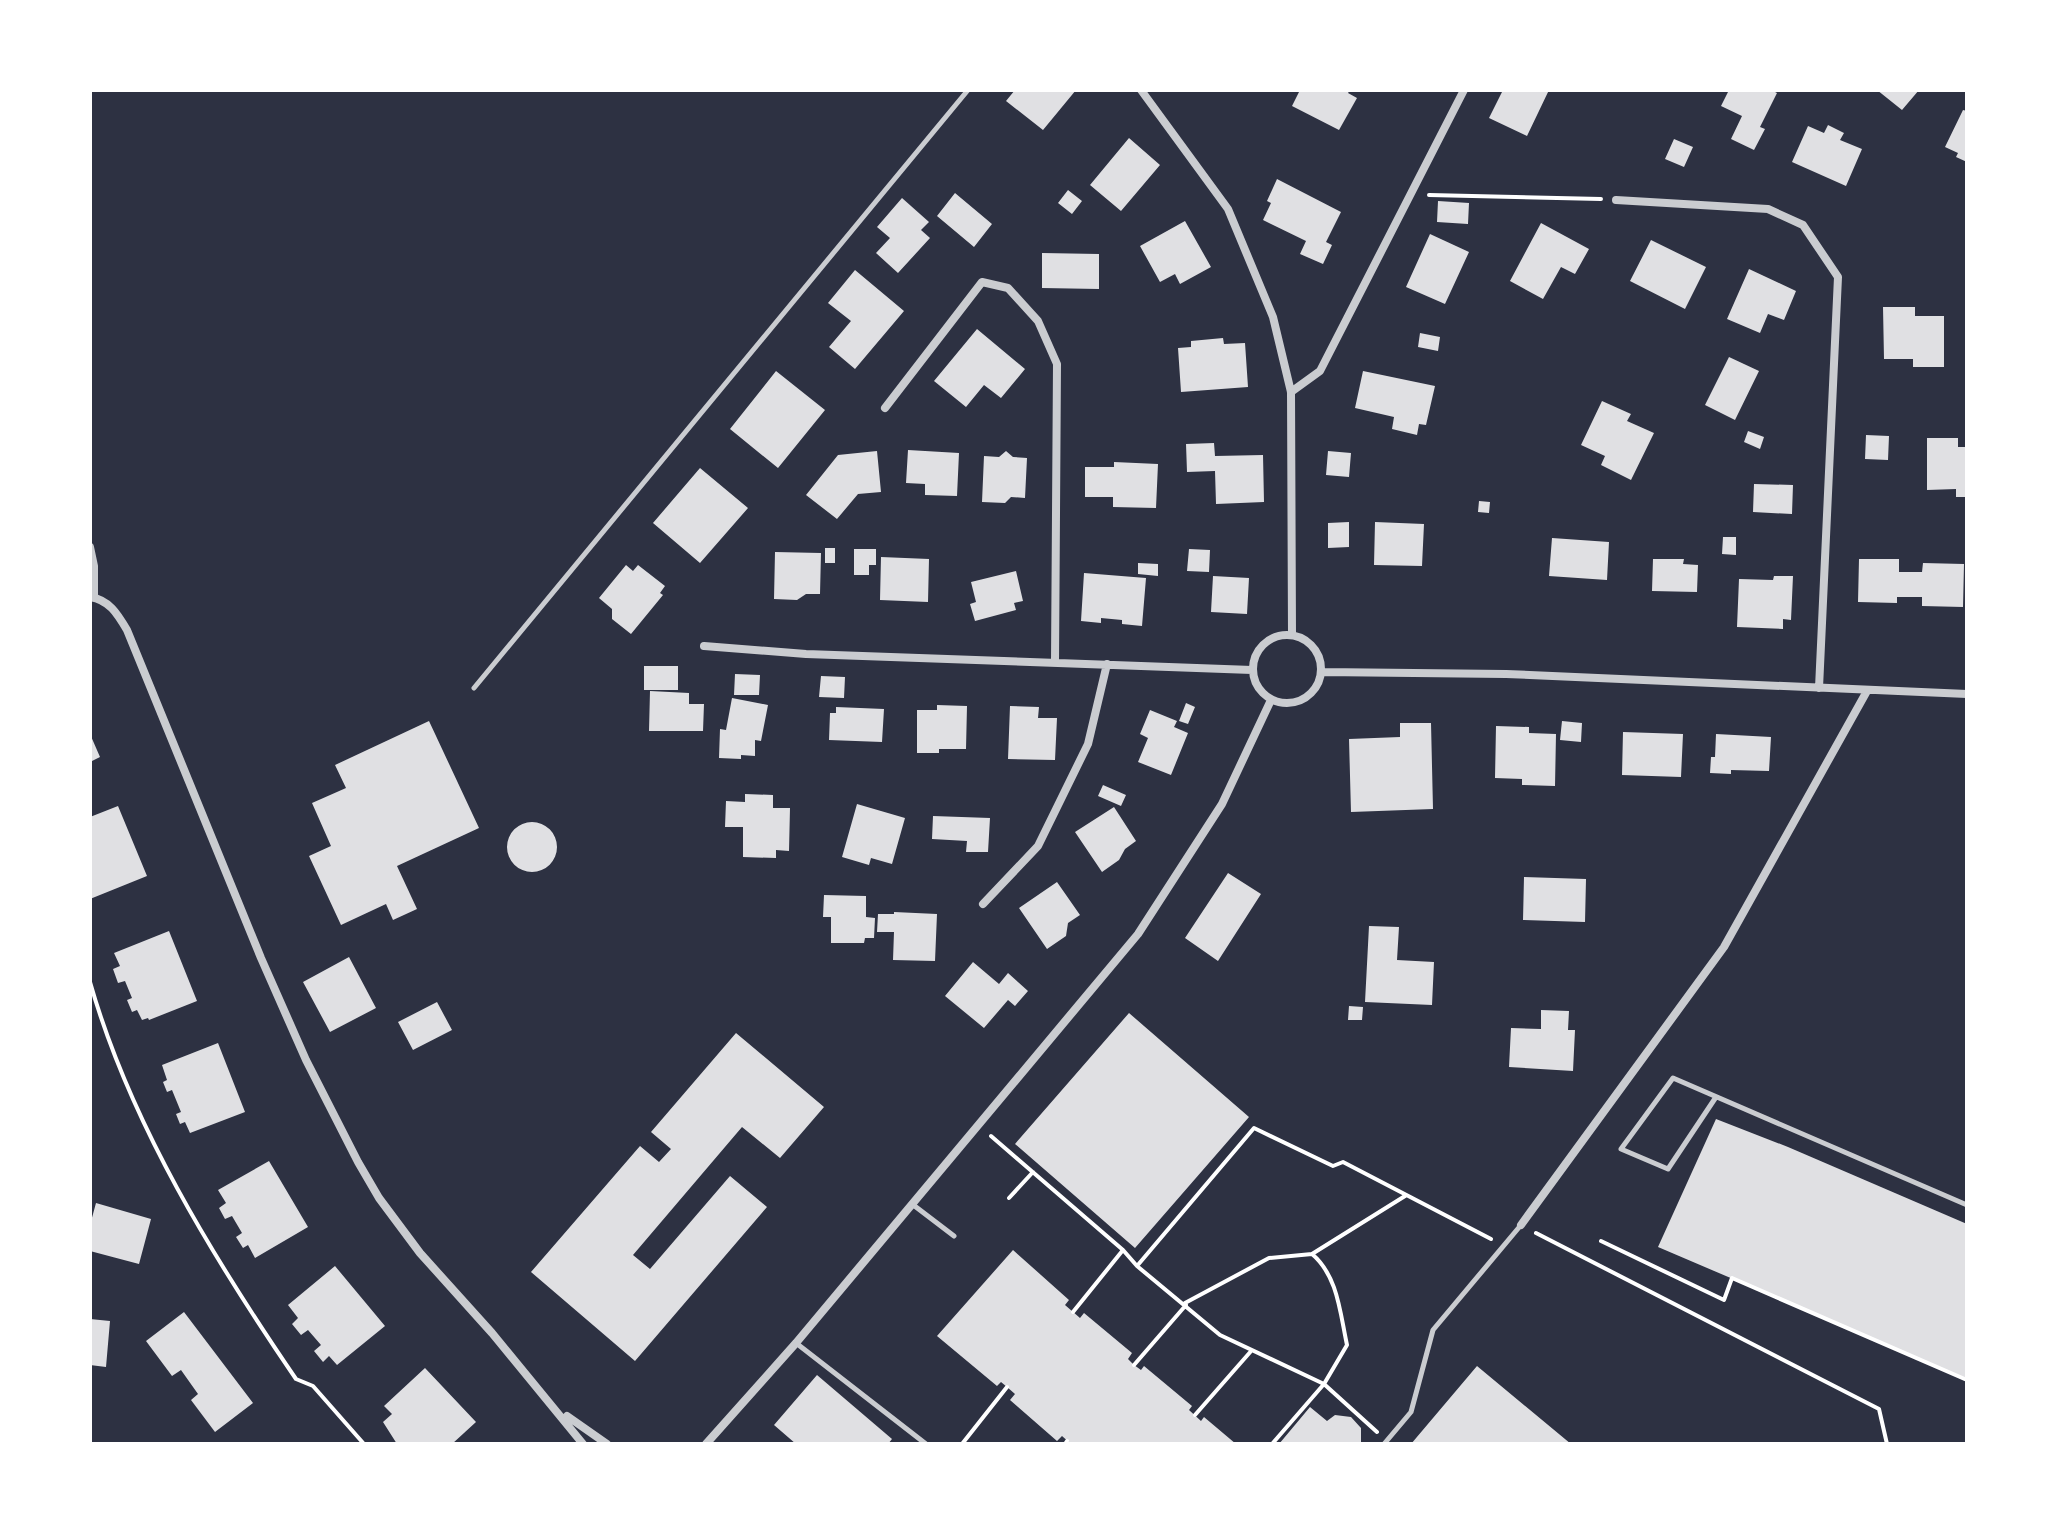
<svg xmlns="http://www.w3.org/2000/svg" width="2057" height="1534" font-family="'Fira Sans',sans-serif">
<rect width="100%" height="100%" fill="#2d3142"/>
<path fill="#e0e0e3" d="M 1015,90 L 1076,90 L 1043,130 L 1006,101 Z
M 1300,90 L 1350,90 L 1348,93 L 1357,98 L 1339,130 L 1292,106 Z
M 1503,90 L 1549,90 L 1527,136 L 1489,118 Z
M 1729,90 L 1771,90 L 1777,93 L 1760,127 L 1765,129 L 1754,150 L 1731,139 L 1742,116 L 1721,106 Z
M 1877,90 L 1919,90 L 1902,110 Z
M 1963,110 L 1967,111 L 1967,162 L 1956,157 L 1958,153 L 1945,147 Z
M 1828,125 L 1844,133 L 1840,140 L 1862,149 L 1846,186 L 1792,162 L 1808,126 L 1824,133 Z
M 1129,138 L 1160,165 L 1121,211 L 1090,185 Z
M 1674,139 L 1693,147 L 1684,167 L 1665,159 Z
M 1277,179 L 1341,212 L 1326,242 L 1332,245 L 1323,264 L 1300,254 L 1306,241 L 1263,220 L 1271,203 L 1267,201 Z
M 1068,190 L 1082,201 L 1072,214 L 1058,203 Z
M 955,193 L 992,224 L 974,247 L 937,216 Z
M 902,198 L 929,222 L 921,230 L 930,238 L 898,273 L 876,253 L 890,238 L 877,227 Z
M 1438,201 L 1469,203 L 1468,224 L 1437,222 Z
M 1185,221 L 1211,267 L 1180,284 L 1175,274 L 1160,282 L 1140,246 Z
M 1541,223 L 1589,249 L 1575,274 L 1561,267 L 1543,299 L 1510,281 Z
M 1430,234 L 1469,252 L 1445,304 L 1406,287 Z
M 1651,240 L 1706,267 L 1685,309 L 1630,281 Z
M 1042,253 L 1099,254 L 1099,289 L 1042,288 Z
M 1749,269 L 1796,291 L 1784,320 L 1768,314 L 1760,333 L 1727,319 Z
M 855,270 L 904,311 L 855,369 L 829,347 L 851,321 L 828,303 Z
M 1883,307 L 1915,307 L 1915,316 L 1944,316 L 1944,367 L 1913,367 L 1913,359 L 1884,359 Z
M 977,329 L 1025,369 L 1001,398 L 984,385 L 966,407 L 934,381 Z
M 1420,333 L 1440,337 L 1438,351 L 1418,347 Z
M 1223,338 L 1224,344 L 1245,343 L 1248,387 L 1181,392 L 1178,348 L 1191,347 L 1191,341 Z
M 1729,357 L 1759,371 L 1735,420 L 1705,405 Z
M 776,371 L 825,410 L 778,468 L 730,429 Z
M 1363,371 L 1435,386 L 1426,425 L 1419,424 L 1417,435 L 1392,429 L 1394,417 L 1355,408 Z
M 1602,401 L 1631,414 L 1627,421 L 1654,433 L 1631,480 L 1601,465 L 1605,456 L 1581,445 Z
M 1748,431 L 1764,437 L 1760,449 L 1744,442 Z
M 1866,435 L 1889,436 L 1888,460 L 1865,459 Z
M 1927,438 L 1958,438 L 1958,447 L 1967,447 L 1967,497 L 1956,497 L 1956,489 L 1927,490 Z
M 1214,443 L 1215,456 L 1263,455 L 1264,502 L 1216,504 L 1215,471 L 1187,472 L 1186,444 Z
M 908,450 L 959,453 L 957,496 L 925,495 L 925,484 L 906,483 Z
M 877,451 L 881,492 L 858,494 L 837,519 L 806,495 L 838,455 Z
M 1006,451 L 1013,457 L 1027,458 L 1025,498 L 1011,497 L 1005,503 L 982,502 L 984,456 L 999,457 Z
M 1328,451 L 1351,453 L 1349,477 L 1326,475 Z
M 1114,462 L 1158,464 L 1156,508 L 1113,507 L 1113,497 L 1085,497 L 1085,467 L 1114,467 Z
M 700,468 L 748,508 L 700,563 L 653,523 Z
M 1754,484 L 1793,485 L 1792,514 L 1753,512 Z
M 1479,501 L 1490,502 L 1489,513 L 1478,512 Z
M 1349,522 L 1349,547 L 1328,548 L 1328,523 Z
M 1375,522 L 1424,524 L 1422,566 L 1374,565 Z
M 1723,537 L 1736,537 L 1736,555 L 1722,554 Z
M 1552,538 L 1609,542 L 1607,580 L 1549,576 Z
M 825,548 L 835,548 L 835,563 L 825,563 Z
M 854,549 L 876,549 L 876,565 L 869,565 L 869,575 L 854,575 Z
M 1189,549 L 1210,550 L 1209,572 L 1187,571 Z
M 775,552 L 821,553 L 820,594 L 806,594 L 797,600 L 774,599 Z
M 881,557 L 929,559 L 928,602 L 880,600 Z
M 1653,559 L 1684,559 L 1683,564 L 1698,565 L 1697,592 L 1652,591 Z
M 1859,559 L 1899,559 L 1899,572 L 1922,572 L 1923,563 L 1964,564 L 1963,607 L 1922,606 L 1922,597 L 1897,597 L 1897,603 L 1858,602 Z
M 1138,563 L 1158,564 L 1158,576 L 1138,574 Z
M 626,565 L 633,571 L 638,565 L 665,586 L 660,593 L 663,595 L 631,634 L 612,619 L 612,609 L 599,598 Z
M 1016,571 L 1023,601 L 1014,603 L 1016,610 L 975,621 L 970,604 L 976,602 L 971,582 Z
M 1084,573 L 1146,578 L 1142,626 L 1122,624 L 1122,620 L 1101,618 L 1101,623 L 1081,621 Z
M 1213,576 L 1249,578 L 1247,614 L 1211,612 Z
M 1774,576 L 1793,576 L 1791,620 L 1783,619 L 1783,629 L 1737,627 L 1739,579 L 1773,580 Z
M 644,666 L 678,666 L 678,690 L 644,690 Z
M 735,674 L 760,675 L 759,695 L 734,695 Z
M 821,676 L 845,677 L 844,698 L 819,697 Z
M 650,691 L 689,693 L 689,704 L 704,704 L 703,731 L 649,731 Z
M 732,698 L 768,705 L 761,741 L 755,740 L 755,756 L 741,755 L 741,759 L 719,758 L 720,729 L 726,730 Z
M 1186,703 L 1195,707 L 1188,724 L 1179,721 Z
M 937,705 L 967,706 L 966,749 L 939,749 L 939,753 L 917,753 L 917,710 L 937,710 Z
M 1010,706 L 1039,707 L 1038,718 L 1057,718 L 1055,760 L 1008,759 Z
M 836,707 L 884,709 L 882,742 L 829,740 L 830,713 L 836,713 Z
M 1150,710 L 1177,721 L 1174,727 L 1188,733 L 1171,775 L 1138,762 L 1148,738 L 1140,734 Z
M 429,721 L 479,828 L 397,866 L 417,909 L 393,920 L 386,904 L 341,925 L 309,856 L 331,846 L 312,803 L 346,788 L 335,765 Z
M 1562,721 L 1582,723 L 1581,742 L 1560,740 Z
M 1400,723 L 1431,723 L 1433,809 L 1351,812 L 1349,739 L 1400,737 Z
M 1496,726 L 1529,727 L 1529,733 L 1556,734 L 1555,786 L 1522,785 L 1522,779 L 1495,778 Z
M 1623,732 L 1683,734 L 1681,777 L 1622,775 Z
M 90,734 L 100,757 L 90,762 Z
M 1716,734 L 1771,737 L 1769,771 L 1731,770 L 1731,774 L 1710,773 L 1711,757 L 1715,757 Z
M 1103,785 L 1126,795 L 1121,806 L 1098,796 Z
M 745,794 L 773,795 L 773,808 L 790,808 L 789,851 L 776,850 L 776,858 L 743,857 L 743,827 L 725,827 L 726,801 L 745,802 Z
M 857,804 L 905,818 L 892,864 L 871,858 L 869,865 L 842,857 Z
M 118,806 L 147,876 L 90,899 L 90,817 Z
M 1114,807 L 1136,841 L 1125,849 L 1119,860 L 1102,872 L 1075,832 Z
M 933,816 L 990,818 L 988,852 L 966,852 L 967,841 L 932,839 Z
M507 847a25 25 0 1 1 50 0a25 25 0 1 1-50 0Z
M 1228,873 L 1261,894 L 1218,961 L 1185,938 Z
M 1524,877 L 1586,879 L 1585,922 L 1523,920 Z
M 1057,882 L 1080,915 L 1068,923 L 1066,936 L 1047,949 L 1019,908 Z
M 824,895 L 866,896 L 866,917 L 875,918 L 874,938 L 865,938 L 864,943 L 831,943 L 831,917 L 823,917 Z
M 894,912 L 937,914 L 935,961 L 893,960 L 894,932 L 877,932 L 878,914 L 894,914 Z
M 1369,926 L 1399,927 L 1397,960 L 1434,962 L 1432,1005 L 1365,1002 Z
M 169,931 L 197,1001 L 149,1020 L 148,1018 L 142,1020 L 137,1010 L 132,1012 L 127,1000 L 132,998 L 125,981 L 118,983 L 113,969 L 120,966 L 114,953 Z
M 349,957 L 376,1008 L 330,1032 L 303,982 Z
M 973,962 L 999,984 L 1008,973 L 1028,991 L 1015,1006 L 1008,1000 L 984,1028 L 945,996 Z
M 437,1002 L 452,1030 L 413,1050 L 398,1022 Z
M 1349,1006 L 1363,1007 L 1362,1020 L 1348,1020 Z
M 1541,1010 L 1569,1011 L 1568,1030 L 1575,1030 L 1573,1071 L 1509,1067 L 1511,1028 L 1541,1029 Z
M 1129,1013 L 1249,1117 L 1135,1248 L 1015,1144 Z
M 736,1033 L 824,1107 L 780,1158 L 742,1127 L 633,1255 L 650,1269 L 730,1176 L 767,1207 L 635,1361 L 531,1272 L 640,1146 L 659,1162 L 671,1149 L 651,1132 Z
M 218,1043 L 245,1112 L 190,1133 L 185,1122 L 180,1124 L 176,1114 L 181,1112 L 172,1090 L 167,1092 L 163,1082 L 167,1080 L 162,1065 Z
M 1716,1119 L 1788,1147 L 1967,1224 L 1967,1379 L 1658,1247 Z
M 269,1161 L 308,1227 L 255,1258 L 248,1245 L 243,1248 L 236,1237 L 242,1233 L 232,1216 L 225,1219 L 219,1208 L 226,1203 L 218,1190 Z
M 96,1203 L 151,1219 L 139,1264 L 90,1251 L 90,1225 Z
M 1013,1250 L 1069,1300 L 1065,1305 L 1080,1318 L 1084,1313 L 1132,1353 L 1128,1359 L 1134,1365 L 1141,1370 L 1144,1366 L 1192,1406 L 1189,1410 L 1201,1421 L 1204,1417 L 1236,1444 L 1071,1444 L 1062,1436 L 1057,1441 L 1010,1400 L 1015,1394 L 1007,1387 L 1001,1382 L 997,1386 L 937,1336 Z
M 335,1266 L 385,1326 L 337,1365 L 329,1356 L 323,1362 L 314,1351 L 321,1345 L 308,1330 L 301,1335 L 292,1324 L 298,1318 L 288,1305 Z
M 184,1312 L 253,1403 L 215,1432 L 191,1400 L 198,1394 L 181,1370 L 172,1376 L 146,1341 Z
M 90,1319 L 110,1321 L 106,1367 L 90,1365 Z
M 1477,1366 L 1571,1444 L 1411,1444 Z
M 425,1368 L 476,1422 L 452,1444 L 397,1444 L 383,1422 L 392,1414 L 384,1406 Z
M 817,1375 L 892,1439 L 888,1444 L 796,1444 L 774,1425 Z
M 1310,1407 L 1327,1421 L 1335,1415 L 1351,1417 L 1361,1428 L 1361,1444 L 1279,1444 Z"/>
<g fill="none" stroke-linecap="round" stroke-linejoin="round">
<path stroke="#fff" stroke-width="4" d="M 1429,195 L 1601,199
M 90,982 C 130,1123 214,1259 296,1379 L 313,1386 L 364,1444
M 991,1136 L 1123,1250 L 1137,1266 L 1220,1335 L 1324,1384 L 1377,1432
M 1009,1198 L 1033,1172
M 1536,1233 L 1879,1409 L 1887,1444
M 1601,1241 L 1724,1300 L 1732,1278 L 1967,1380
M 1312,1254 L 1405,1196
M 1137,1266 L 1254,1128 L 1333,1166 L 1343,1162 L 1491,1239
M 1185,1303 L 1269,1258 L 1312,1254 C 1338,1276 1340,1313 1347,1345 L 1324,1384 L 1272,1444
M 1073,1312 L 1123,1250
M 1134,1365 L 1186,1305
M 1195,1415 L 1252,1350
M 962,1444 L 1007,1387
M 1065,1444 L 1067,1441"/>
<path stroke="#caccd0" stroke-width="5" d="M 474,688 L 968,90
M 1716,1097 L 1668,1169 L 1621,1149 L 1673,1078 L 1967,1205
M 912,1204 L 954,1236
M 796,1343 L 926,1444
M 1384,1444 L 1411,1412 L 1433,1330 L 1521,1225"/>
<path stroke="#caccd0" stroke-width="8" d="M 1141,90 L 1228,209 L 1273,317 L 1291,392 L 1292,634
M 1616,200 L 1768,209 L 1803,225 L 1838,277 L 1819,688
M 1291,392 L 1320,371 L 1464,90
M 885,408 L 982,282 L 1008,288 L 1038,321 L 1057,364 L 1055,663
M 90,547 L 94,566 L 94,596
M 90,597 C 109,600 117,613 127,630 L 261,958 L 306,1060 L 358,1162 L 379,1198 L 420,1253 L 492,1333 L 583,1444
M1253 669a34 34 0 1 1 68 0a34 34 0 1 1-68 0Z
M 704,646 L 806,654 L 1252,670
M 1322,672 L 1506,674 L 1967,694
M 983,904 L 1038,846 L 1088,744 L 1107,664
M 1521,1225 L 1724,947 L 1867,691
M 567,1416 L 607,1444
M 706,1444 L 796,1343 L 1138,934 L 1222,804 L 1271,700"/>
</g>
<rect width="2057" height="1534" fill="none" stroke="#ffffff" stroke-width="184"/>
</svg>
